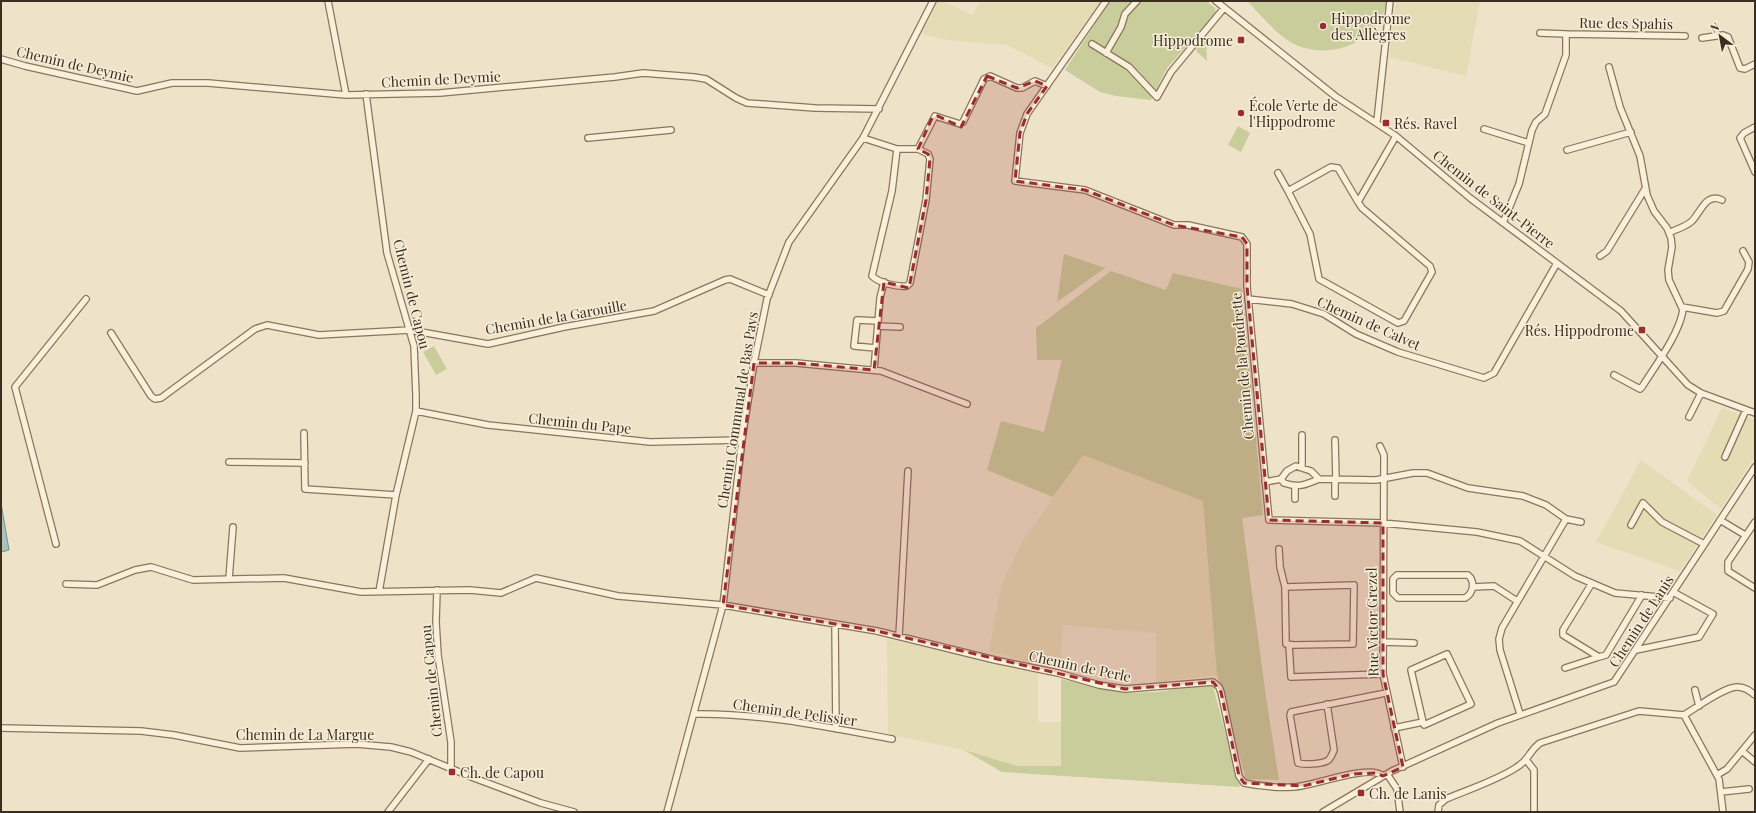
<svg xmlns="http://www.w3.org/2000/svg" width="1756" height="813" font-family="'Playfair Display',serif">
<rect width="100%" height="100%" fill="#eee3c8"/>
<path fill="#e4dcb5" d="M 938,1 L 943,1 L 973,15 L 980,1 L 1101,1 L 1052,68 L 1007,45 L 954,41 L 921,34 Z
M 1396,1 L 1480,1 L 1466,76 L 1389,57 Z
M 1722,408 L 1755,420 L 1755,456 L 1721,509 L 1687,481 Z
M 1083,455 L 1203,501 L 1217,675 L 1156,682 L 1156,633 L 1063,625 L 1060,669 L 1038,665 L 989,651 L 1001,586 L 1022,542 Z
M 1641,460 L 1717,515 L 1680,571 L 1596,542 Z
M 887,639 L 1038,670 L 1038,722 L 1062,722 L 1061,766 L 1017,766 L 964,750 L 888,734 Z"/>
<path fill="#c8cd9b" d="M 1110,1 L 1206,1 L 1215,8 L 1216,13 L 1167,68 L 1151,100 L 1116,96 L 1100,92 L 1065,70 Z
M 1247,1 L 1387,1 C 1380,43 1328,62 1292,43 C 1275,33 1261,15 1247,1 Z
M 1204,38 L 1206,39 L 1207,61 L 1197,52 L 1196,47 Z
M 1238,126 L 1250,133 L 1241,152 L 1228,145 Z
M 1064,254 L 1105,268 L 1057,302 Z
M 1111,271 L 1166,290 L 1173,273 L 1242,289 L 1263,515 L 1242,518 L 1266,697 L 1279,780 L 1246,779 L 1217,675 L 1203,501 L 1083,455 L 1053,497 L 987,470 L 1001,421 L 1044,432 L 1062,360 L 1037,360 L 1036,328 Z
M 434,346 L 447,369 L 436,375 L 423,352 Z
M 1061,679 L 1125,693 L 1157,692 L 1212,683 L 1240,787 L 1002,772 L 964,750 L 1017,766 L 1061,766 Z"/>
<path fill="#a9c3bb" stroke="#6f9188" d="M 1,503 L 9,550 L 1,552 Z"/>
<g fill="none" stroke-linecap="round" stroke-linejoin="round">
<g stroke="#8b755d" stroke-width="8">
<path id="street" d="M 328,1 L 346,95
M 1106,1 L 1027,114 L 1020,133 L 1015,181 L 1085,190 L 1174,225 L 1188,225 L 1242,237 L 1247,244 L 1247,286 L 1269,520 L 1383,523 L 1477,532 L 1520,541 L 1575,576 L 1615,593 L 1670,598
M 1216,1 L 1335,96 L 1396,136 L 1470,198 L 1621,311 L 1688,385 L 1701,393 L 1755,413
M 1540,33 L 1566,34
M 1702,38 L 1723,35 L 1728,37 L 1740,68 L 1745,69 L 1755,64
M 1092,44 L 1129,67 L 1157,97 L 1171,72 L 1224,8
M 1106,53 L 1121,27 L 1125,14 L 1137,1
M 1,59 L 25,66 L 137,91 L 172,83 L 208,83 L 346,95 L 440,93 L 615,77 L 643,73 L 694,77 L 706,79 L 736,98 L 747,103 L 815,108 L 879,109
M 1609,67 L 1620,107 L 1640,156 L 1647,195 L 1654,211 L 1667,228 L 1671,238 L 1672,247 L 1668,270 L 1669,280 L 1683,310 C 1679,335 1655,366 1642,387 L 1640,389 L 1614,375
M 366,94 L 387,253 L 414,346 L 416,395 L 416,411 L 396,495 L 379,592
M 1377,121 L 1390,1
M 1755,127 L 1744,133 L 1740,138 L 1755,172
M 1484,129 L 1529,143
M 588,138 L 671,130
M 863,138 L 897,149 L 918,149 L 928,154 L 930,159 L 926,200 L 910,283 L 907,286 C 897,287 879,283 872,276 L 892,191 L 897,149
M 918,149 L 935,116 L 960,124 L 963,122 L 984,79 L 990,76 L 1017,88 L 1022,88 L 1035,81 L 1047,86
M 1567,150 L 1631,132
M 1278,173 L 1288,191
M 1358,202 L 1362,208 L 1430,266 L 1432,272 L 1404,321 L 1398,323 L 1319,279 L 1310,234 L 1288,191 L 1331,167 L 1338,168 L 1358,202 L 1396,136
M 1503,223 L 1519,184 L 1532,130 L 1536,122 L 1545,114 L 1566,55 L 1566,34 L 1685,36
M 1669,233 C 1676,229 1686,227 1692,221 C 1701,212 1706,192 1722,200
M 1600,256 L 1607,251 L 1645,189
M 1248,299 L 1292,304 L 1324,314 L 1356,334 L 1398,352 L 1484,378 L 1494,373 L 1557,263
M 1682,307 L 1717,313 L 1724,311 L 1748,269 L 1749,262 L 1743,251
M 878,326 L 900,327
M 111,333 L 151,396 L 155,399 L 161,398 L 255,329 L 267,325 L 319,335 L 410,330 L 488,344 L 564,327 L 654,311 L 725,280 L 730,279 L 769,295
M 876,348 L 854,346 L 857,320 L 878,321
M 754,363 L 796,363 L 881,371 L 967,404
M 874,370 L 880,298 L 884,282
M 416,411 L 488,425 L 650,442 L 742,440
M 1689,417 L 1701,393
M 304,433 L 305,489 L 396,495
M 1302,435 L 1302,468
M 1335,440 L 1336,479
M 1380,446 L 1384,455 L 1383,674 L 1403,767
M 1725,457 L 1746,410
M 229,462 L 305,463
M 1281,479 L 1284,483 C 1298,488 1305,485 1319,479
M 1335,479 L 1335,496
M 1265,482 L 1281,479 L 1287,471 L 1296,466 L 1311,471 L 1319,479 L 1376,480 L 1413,473 L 1427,473 L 1468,488 L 1523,496 L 1546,505 L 1566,519 L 1581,522
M 1295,499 L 1295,487
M 1720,520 L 1745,535
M 1755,522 L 1728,562 L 1728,571 L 1755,588
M 1631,525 L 1643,503 L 1662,522 L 1704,544
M 56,544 L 15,387 L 86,299
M 1279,549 L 1280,567 L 1285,587
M 1397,575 L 1468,575 C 1475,581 1474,593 1465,598 L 1398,598 L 1393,593 L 1393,579 Z
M 229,579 L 233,527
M 1592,583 L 1563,630 L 1563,635 L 1599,657 L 1606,655 L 1642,595
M 66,584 L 97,585 L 135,570 L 151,567 L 193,580 L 284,578 L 361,592 L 470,590 L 501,593 L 536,578 L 618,596 L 723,605 L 877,631 L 995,660 L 1058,673 L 1099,685 L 1125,689 L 1213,682 L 1219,687 L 1221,692 L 1239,776 L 1244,783 C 1259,786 1277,788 1293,787 C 1311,787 1370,763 1383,776
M 1354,585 L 1353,644 L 1294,645 L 1286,644 L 1285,587 Z
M 1473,587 L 1494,586 L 1517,601
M 437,590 L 436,622 L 438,655 L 451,742 L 451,769
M 835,624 L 836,729
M 899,636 L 908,471
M 1383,642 L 1414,643
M 1289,645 L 1291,677 L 1383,674
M 1636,650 L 1699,637 L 1713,614 L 1673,592
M 1565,668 L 1599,657
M 1695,690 L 1699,706
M 1327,704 L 1334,750 C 1332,754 1331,759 1327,761 C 1320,764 1305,765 1298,763 L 1290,715 L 1291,712 L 1381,694 L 1387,692
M 695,714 C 761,713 827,727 892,739
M 1520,714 L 1500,650 L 1499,639 L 1502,628 L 1566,519
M 1684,715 C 1696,708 1725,686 1738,687 C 1745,687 1750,691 1755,695
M 1,728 L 141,731 L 174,735 L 240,748 L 356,744 L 391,747 L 411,752 L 474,778 L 541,803 L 574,812
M 1394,728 L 1423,722 L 1424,725 L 1471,704 L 1447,654 L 1411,670 L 1423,722
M 1742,751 L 1755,762
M 1527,761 L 1534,770 L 1534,812
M 1387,774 L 1397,789 L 1400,812
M 1717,775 L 1727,769 L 1755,735
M 1721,792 L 1749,789
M 388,812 L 429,759
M 667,812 L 723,605 L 742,440 L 754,363 L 767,299 L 789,242 L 863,138 L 933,1
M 1323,812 L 1392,771 L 1498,723 L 1614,682 L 1755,467
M 1438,812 L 1439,805 L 1446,799 C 1467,790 1498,780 1517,767 C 1530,759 1528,752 1540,743 L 1639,711 L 1684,715 L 1719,779 L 1723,812"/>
</g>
<use href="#street" stroke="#f9f0db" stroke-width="5.5"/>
</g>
<path fill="#992d2f" fill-opacity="0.2" stroke="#992d2f" stroke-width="3" stroke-dasharray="8 5" stroke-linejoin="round" d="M 987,76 L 1017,88 L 1035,81 L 1047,86 L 1027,114 L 1020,133 L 1015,181 L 1085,190 L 1174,225 L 1242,237 L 1247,244 L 1247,286 L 1269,520 L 1383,523 L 1383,674 L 1403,767 L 1383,776 L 1376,773 L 1353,774 L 1303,786 L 1244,783 L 1239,776 L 1221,692 L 1213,682 L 1125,689 L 877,631 L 723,605 L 754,363 L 796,363 L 874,370 L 884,282 L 909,288 L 926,200 L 930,159 L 928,154 L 918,149 L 932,118 L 938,116 L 961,127 Z"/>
<g fill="#992d2f" stroke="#f6edd8" stroke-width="1.5">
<circle cx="1323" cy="26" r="4"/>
<rect x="1237" y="36" width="8" height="8" rx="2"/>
<circle cx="1241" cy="113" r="4"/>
<rect x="1382" y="119" width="8" height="8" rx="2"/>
<rect x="1638" y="326" width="8" height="8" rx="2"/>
<rect x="448" y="768" width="8" height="8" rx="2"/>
<rect x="1357" y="789" width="8" height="8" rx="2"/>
</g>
<g text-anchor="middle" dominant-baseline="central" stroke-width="3" stroke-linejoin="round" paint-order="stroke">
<g font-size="14" fill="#3b2d20" stroke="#f6edd8" text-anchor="start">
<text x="1331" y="18">Hippodrome<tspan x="1331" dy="16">des Allègres</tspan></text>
<text x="1233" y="40" text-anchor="end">Hippodrome</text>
<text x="1249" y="105">École Verte de<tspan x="1249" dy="16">l'Hippodrome</tspan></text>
<text x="1394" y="123">Rés. Ravel</text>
<text x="1634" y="330" text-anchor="end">Rés. Hippodrome</text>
<text x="460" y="772">Ch. de Capou</text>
<text x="1369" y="793">Ch. de Lanis</text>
</g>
<g font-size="14" fill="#3b2d20" stroke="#f6edd8">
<text transform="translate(1626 23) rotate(1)">Rue des Spahis</text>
<text transform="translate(75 64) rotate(13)">Chemin de Deymie</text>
<text transform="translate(441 79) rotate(-3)">Chemin de Deymie</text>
<text transform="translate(1494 199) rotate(38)">Chemin de Saint-Pierre</text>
<text transform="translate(412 294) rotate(76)">Chemin de Capou</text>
<text transform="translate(556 317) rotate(-10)">Chemin de la Garouille</text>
<text transform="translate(1369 323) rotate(24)">Chemin de Calvet</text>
<text transform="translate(1242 366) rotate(-95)">Chemin de la Poudrette</text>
<text transform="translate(737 410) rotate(-81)">Chemin Communal de Bas Pays</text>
<text transform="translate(580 423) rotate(6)">Chemin du Pape</text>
<text transform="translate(1641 621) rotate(-57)">Chemin de Lanis</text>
<text transform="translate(1372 622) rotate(-91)">Rue Victor Grezel</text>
<text transform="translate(1080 666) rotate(12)">Chemin de Perle</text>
<text transform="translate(431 681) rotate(-96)">Chemin de Capou</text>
<text transform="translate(795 712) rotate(8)">Chemin de Pelissier</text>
<text x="305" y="734">Chemin de La Margue</text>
</g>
</g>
<rect width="1756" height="813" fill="none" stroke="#3b2d20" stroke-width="4"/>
<g transform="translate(1720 36) rotate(328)" stroke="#f6edd8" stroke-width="3" paint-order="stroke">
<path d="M0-3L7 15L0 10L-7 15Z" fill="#3b2d20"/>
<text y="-6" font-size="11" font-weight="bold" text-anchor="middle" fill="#3b2d20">N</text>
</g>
</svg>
